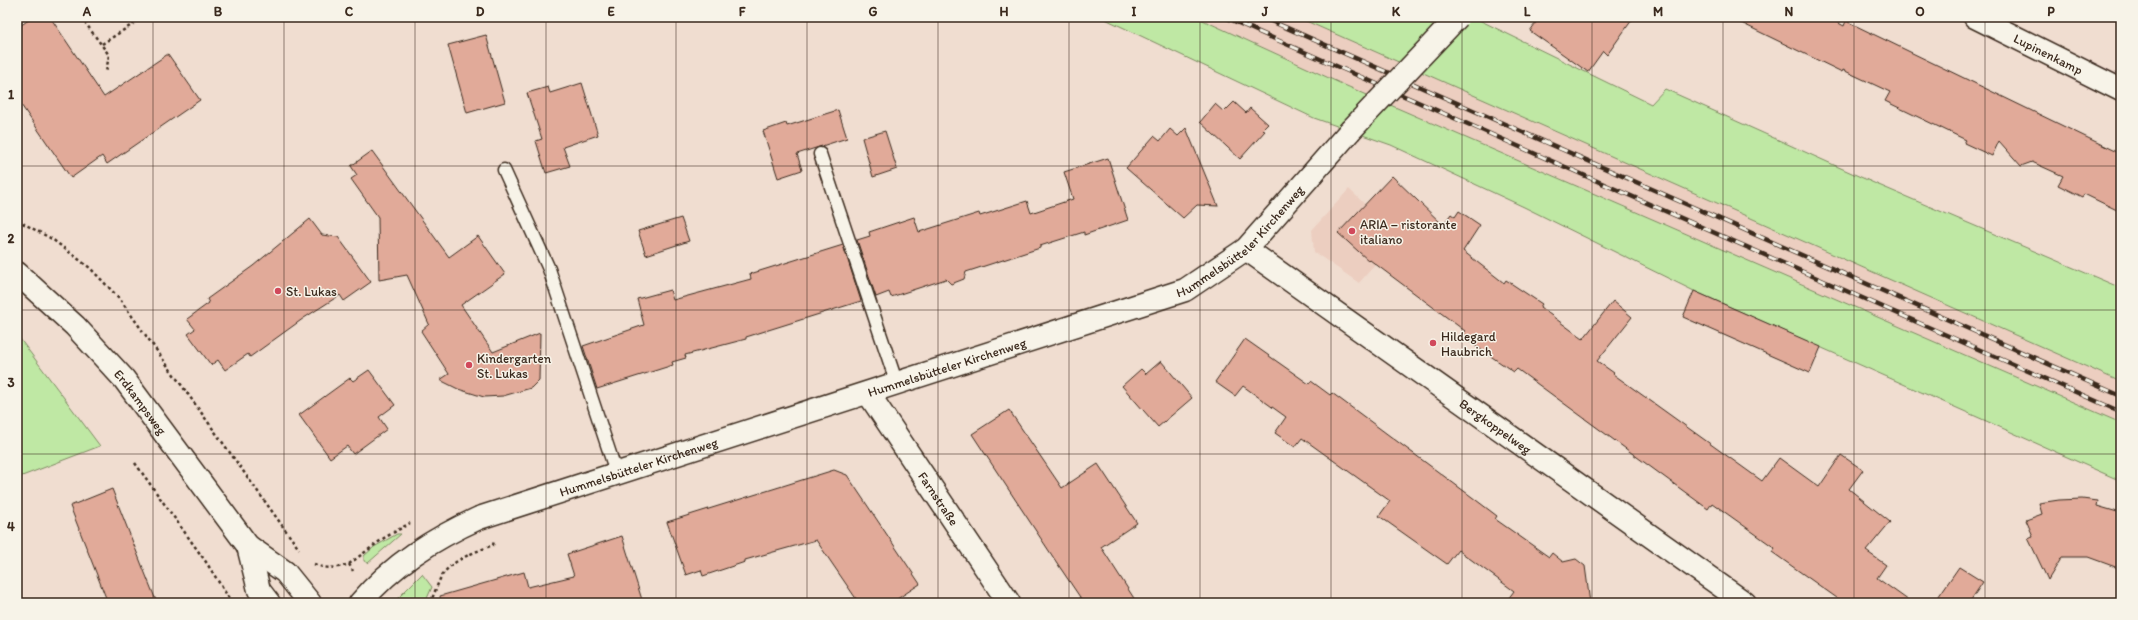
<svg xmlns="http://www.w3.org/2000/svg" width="2138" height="620" font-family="Itim,sans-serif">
<rect width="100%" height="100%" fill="#f0ddd0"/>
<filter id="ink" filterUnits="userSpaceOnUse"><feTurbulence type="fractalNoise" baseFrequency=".025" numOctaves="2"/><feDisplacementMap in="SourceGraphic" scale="8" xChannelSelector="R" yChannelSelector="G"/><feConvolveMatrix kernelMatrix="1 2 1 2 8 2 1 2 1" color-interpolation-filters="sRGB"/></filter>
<g filter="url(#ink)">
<path fill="#eccec0" d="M 1196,17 L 1297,17 L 2121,382 L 2121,423 L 1342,84 Z
M 1349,189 L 1399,237 L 1359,283 L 1314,252 L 1312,230 Z"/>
<path fill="#bfe8a4" stroke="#7d8961" d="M 1101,17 L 1196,17 L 1342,84 L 2121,423 L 2121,481 L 1694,291 L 1524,207 L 1391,145 L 1314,118 Z
M 1297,17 L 1473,17 L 1651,104 L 1665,89 L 1874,183 L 2121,288 L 2121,382 Z
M 17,335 L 100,446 L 17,478 Z
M 397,534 L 401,534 L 368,563 L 364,561 L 364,556 L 374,547 Z
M 422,574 L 432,587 L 425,603 L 393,603 Z"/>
<path fill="#e1aa99" stroke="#3b2a1e" d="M 33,17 L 50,17 L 104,97 L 168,54 L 200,100 L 107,164 L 102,156 L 71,178 L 17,99 L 17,28 Z
M 1540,17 L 1634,17 L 1607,55 L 1603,51 L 1588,72 L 1530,31 Z
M 1729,17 L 1827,17 L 1844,26 L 1846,21 L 2121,154 L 2121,212 L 2084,194 L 2082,197 L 2058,185 L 2063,176 L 2032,162 L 2021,166 L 1999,141 L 1992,156 L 1964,143 L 1966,140 L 1885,101 L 1890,92 L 1843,70 L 1842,72 Z
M 486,35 L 505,102 L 467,113 L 448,45 Z
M 582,83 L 598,135 L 563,147 L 570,166 L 546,173 L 536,141 L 542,139 L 527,93 L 548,87 L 550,93 Z
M 1234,102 L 1246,113 L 1250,108 L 1268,124 L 1262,130 L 1265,131 L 1240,159 L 1200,122 L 1215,104 L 1224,112 Z
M 838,110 L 847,138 L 797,154 L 802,170 L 778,178 L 763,131 L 786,123 L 787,126 Z
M 1186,128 L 1218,206 L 1197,205 L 1183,218 L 1126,168 L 1154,136 L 1160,141 L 1170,129 L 1178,136 Z
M 885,131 L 897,169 L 873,177 L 862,138 Z
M 372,151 L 449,257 L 478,236 L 505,274 L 461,305 L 493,352 L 540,333 L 539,380 L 531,388 L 503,396 L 484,397 L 458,389 L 440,380 L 449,374 L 421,331 L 429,324 L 407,275 L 379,280 L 378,217 L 351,179 L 357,175 L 351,166 Z
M 1108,158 L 1128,220 L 1084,235 L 1084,232 L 1040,246 L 1040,248 L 966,272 L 964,279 L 951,284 L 946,279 L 891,297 L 889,292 L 876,297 L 857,240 L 870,236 L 869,232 L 914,217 L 919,232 L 979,213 L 980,216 L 1027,201 L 1031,213 L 1073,199 L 1064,172 Z
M 1392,176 L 1443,225 L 1451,214 L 1455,217 L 1459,211 L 1480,225 L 1463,251 L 1504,283 L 1506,280 L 1542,304 L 1540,307 L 1583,339 L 1613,301 L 1632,317 L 1597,361 L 1614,373 L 1613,374 L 1762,481 L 1779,458 L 1819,487 L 1841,455 L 1863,470 L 1849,489 L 1890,522 L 1866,551 L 1886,565 L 1877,578 L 1912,603 L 1844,603 L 1772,552 L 1775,548 L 1712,503 L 1708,509 L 1517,369 L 1514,372 L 1461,336 L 1465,331 L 1370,260 L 1369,261 L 1338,233 Z
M 681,218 L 689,241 L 646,255 L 638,231 Z
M 310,219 L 322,235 L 338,237 L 371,282 L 344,301 L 340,295 L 304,318 L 250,357 L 248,354 L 225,370 L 218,360 L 211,365 L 188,334 L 195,329 L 187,319 L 209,303 L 207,299 L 253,266 Z
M 843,245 L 861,301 L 746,337 L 746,339 L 685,355 L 686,358 L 672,362 L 673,365 L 597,389 L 583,346 L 644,325 L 637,299 L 670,290 L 673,300 L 751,279 L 750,274 Z
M 1694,291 L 1821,347 L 1810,373 L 1683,317 Z
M 1245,339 L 1309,384 L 1311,381 L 1330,395 L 1332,393 L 1472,497 L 1497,516 L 1495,519 L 1549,557 L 1552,553 L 1563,562 L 1576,559 L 1585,566 L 1590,603 L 1505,603 L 1514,591 L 1458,550 L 1447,564 L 1379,516 L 1390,501 L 1302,438 L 1295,447 L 1275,433 L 1286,417 L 1243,386 L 1235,396 L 1215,382 Z
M 1161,361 L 1192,398 L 1158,427 L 1122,386 L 1141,369 L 1146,374 Z
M 369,370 L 395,405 L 379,417 L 387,429 L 353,454 L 347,446 L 330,458 L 299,415 L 350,378 L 353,381 Z
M 1009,410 L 1062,488 L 1098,464 L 1137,523 L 1101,547 L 1137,603 L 1084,603 L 1059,566 L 972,434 Z
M 834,470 L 847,475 L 920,584 L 891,603 L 859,603 L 816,540 L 745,560 L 745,562 L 703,576 L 701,570 L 686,575 L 667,522 Z
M 112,489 L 143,568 L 157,603 L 108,603 L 70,506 Z
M 2082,499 L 2098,501 L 2097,506 L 2121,513 L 2121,569 L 2088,557 L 2062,557 L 2048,580 L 2028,538 L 2033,536 L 2026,520 L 2042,514 L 2039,503 L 2059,500 Z
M 622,536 L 643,603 L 441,603 L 440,596 L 524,572 L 528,587 L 574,576 L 567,554 Z
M 1959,567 L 1983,582 L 1969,603 L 1934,603 Z"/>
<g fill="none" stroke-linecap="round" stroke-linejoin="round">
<g stroke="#3b2a1e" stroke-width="15">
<path id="lane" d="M 820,154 L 897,384
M 504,170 L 549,269 L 617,475"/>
</g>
<g stroke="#3b2a1e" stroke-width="25">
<g id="street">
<path id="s1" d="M 1975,17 L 2121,90"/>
<path id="s2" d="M 1246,249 L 1745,603"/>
<path id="s3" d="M 868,393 L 1009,603"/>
</g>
</g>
<g stroke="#3b2a1e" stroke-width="25">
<g id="secondary">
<path id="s4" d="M 17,273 L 75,326 L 124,379 L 248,546 L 285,572 L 310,603"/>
<path d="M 248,546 L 259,590 L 269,603"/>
<path id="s5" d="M 360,603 C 393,564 433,539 479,518 L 1185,290 L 1246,249 L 1350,131"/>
</g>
</g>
<path stroke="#3b2a1e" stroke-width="2.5" stroke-dasharray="3 3" stroke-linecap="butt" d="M 81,17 L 109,55 L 106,72
M 102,44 L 144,17
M 17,220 L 52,239 L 90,268 L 119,298 L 299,549
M 135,463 L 206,562 L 232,603
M 314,564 C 326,569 335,569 349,564 L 353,571
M 349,564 L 384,538 L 410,523
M 430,603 C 434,595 437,585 441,577 C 451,560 475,552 493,545 L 494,541"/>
<use href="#lane" stroke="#f7f3e8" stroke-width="12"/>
<use href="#street" stroke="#f7f3e8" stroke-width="22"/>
<use href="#secondary" stroke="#f7f3e8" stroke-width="22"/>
<g stroke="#3b2a1e" stroke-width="4.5">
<path id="rail" d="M 1225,17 L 2121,412
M 1262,17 L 2121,396"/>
</g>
<use href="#rail" stroke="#f7f3e8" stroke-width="3" stroke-dasharray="9" stroke-linecap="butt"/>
<g stroke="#3b2a1e" stroke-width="25" stroke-linecap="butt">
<path id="secondary-bridge" d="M 1350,131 L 1458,17"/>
</g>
<use href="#secondary-bridge" stroke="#f7f3e8" stroke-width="22"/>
</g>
</g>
<path fill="none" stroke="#3b2a1e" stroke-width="1" stroke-opacity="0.55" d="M 153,17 L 153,603M 284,17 L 284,603M 415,17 L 415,603M 546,17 L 546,603M 676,17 L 676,603M 807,17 L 807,603M 938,17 L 938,603M 1069,17 L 1069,603M 1200,17 L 1200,603M 1331,17 L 1331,603M 1462,17 L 1462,603M 1592,17 L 1592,603M 1723,17 L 1723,603M 1854,17 L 1854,603M 1985,17 L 1985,603M 17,166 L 2121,166M 17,310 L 2121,310M 17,454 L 2121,454"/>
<g fill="#d1495b" stroke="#f7f3e8" stroke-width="1.5">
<circle cx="1352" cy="231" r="4"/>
<circle cx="278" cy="291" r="4"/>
<circle cx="1433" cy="343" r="4"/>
<circle cx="469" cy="365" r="4"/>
</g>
<g text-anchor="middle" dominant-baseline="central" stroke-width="3" stroke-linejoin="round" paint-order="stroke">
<g font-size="13" fill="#3b2a1e" stroke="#f7f3e8">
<text stroke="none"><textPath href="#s1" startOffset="82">Lupinenkamp</textPath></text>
<text stroke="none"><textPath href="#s5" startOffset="963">Hummelsbütteler Kirchenweg</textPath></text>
<text stroke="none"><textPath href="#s5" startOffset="639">Hummelsbütteler Kirchenweg</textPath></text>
<text stroke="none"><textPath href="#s4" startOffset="179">Erdkampsweg</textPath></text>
<text stroke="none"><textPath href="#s2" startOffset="306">Bergkoppelweg</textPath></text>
<text stroke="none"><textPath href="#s5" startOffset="315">Hummelsbütteler Kirchenweg</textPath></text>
<text stroke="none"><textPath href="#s3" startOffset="127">Farnstraße</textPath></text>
</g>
<g font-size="13" fill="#3b2a1e" stroke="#f7f3e8" text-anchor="start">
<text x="1360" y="224">ARIA – ristorante<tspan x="1360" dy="15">italiano</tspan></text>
<text x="286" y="291">St. Lukas</text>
<text x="1441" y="336">Hildegard<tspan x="1441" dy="15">Haubrich</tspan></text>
<text x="477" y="358">Kindergarten<tspan x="477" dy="15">St. Lukas</tspan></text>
</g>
</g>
<rect width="2138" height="620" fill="none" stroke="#f7f3e8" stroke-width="44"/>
<rect x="22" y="22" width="2094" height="576" fill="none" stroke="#3b2a1e" stroke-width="1.5"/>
<g font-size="13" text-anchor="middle" font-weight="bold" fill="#3b2a1e">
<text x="87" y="16">A</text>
<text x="218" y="16">B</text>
<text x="349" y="16">C</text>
<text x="480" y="16">D</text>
<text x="611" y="16">E</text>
<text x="742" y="16">F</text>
<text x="873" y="16">G</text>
<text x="1004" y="16">H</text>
<text x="1134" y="16">I</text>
<text x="1265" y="16">J</text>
<text x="1396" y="16">K</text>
<text x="1527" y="16">L</text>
<text x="1658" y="16">M</text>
<text x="1789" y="16">N</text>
<text x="1920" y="16">O</text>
<text x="2051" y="16">P</text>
<text x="11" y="99">1</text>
<text x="11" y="243">2</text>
<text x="11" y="387">3</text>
<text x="11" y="531">4</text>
</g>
</svg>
